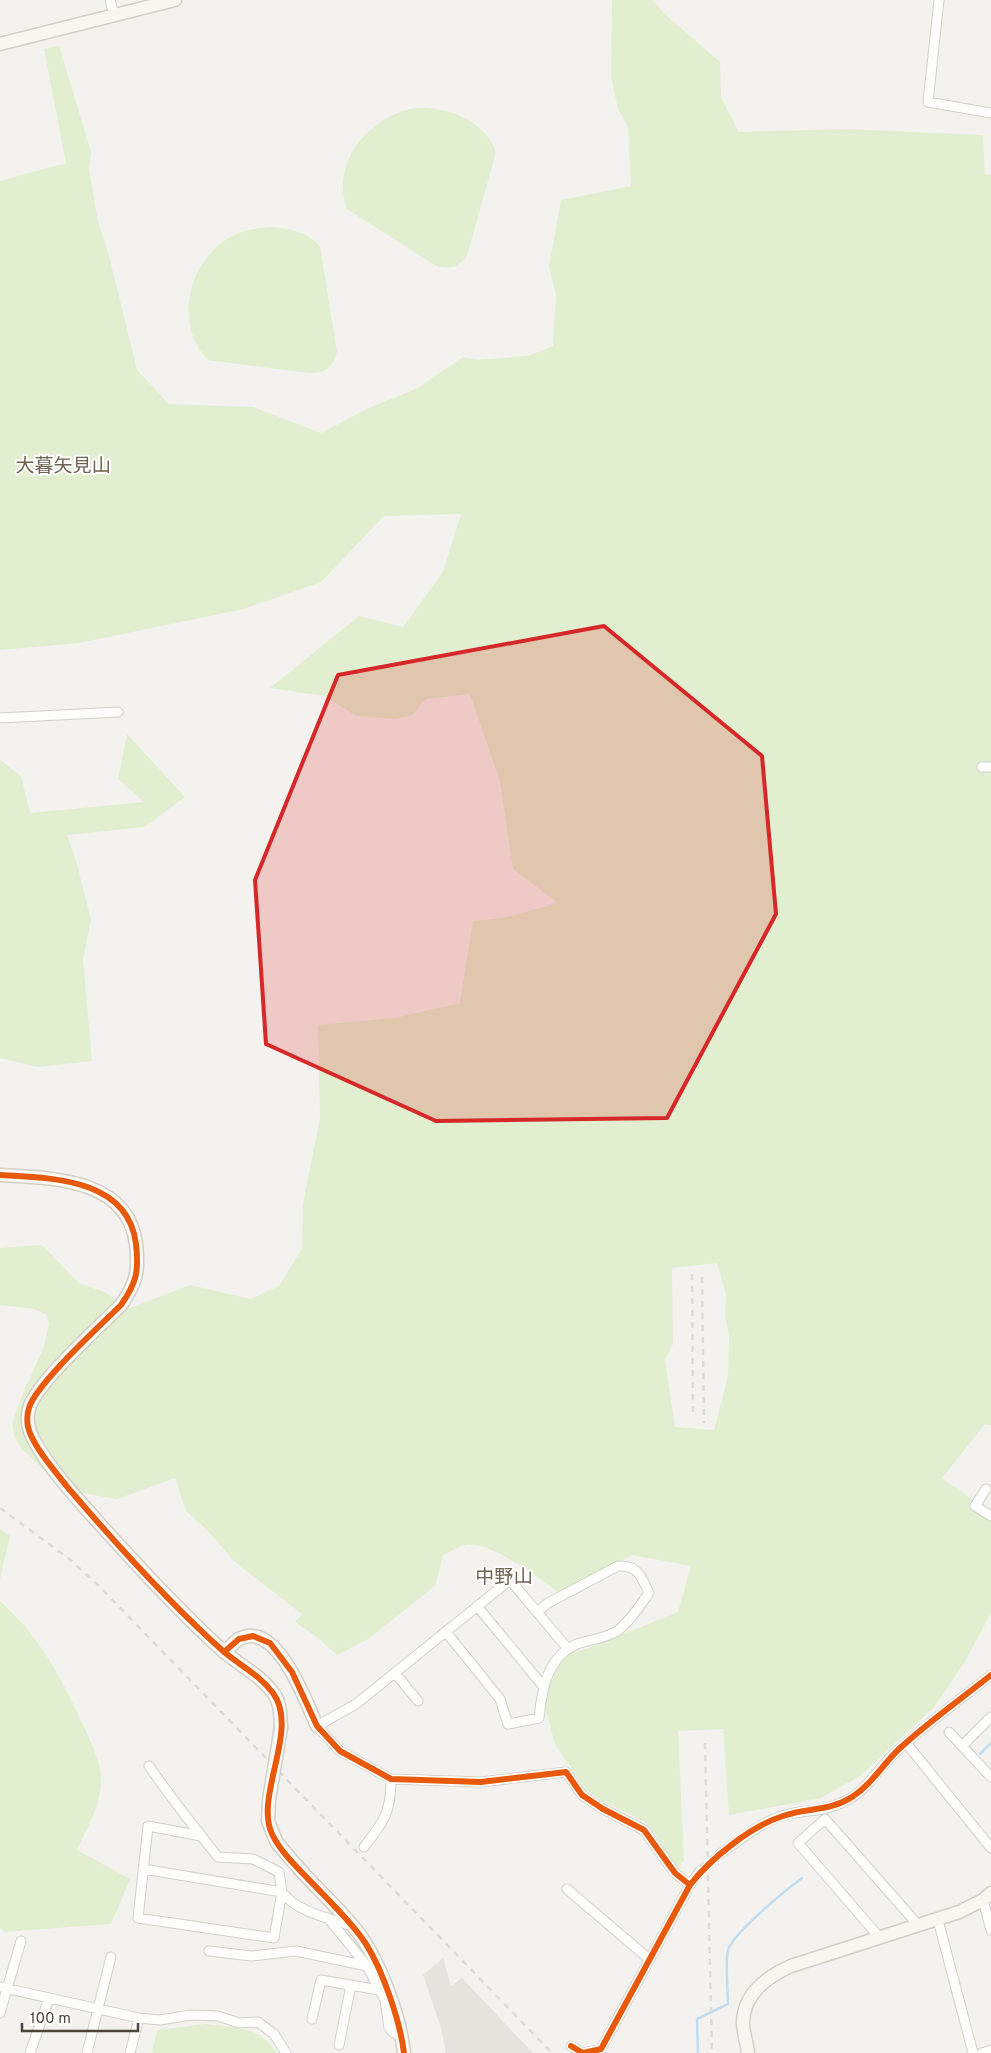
<svg xmlns="http://www.w3.org/2000/svg" width="991" height="2053" font-family="Overpass,'Noto Sans JP',sans-serif">
<rect width="100%" height="100%" fill="#f4f2ee"/>
<path fill="#e1eecf" fill-rule="evenodd" d="M 612,0 L 652,0 L 668,17 L 720,62 L 721,97 L 739,132 L 846,129 L 983,135 L 985,174 L 991,175 L 991,1425 L 985,1424 L 942,1478 L 991,1513 L 991,1613 L 964,1663 L 934,1707 L 860,1776 L 821,1798 L 729,1815 L 723,1729 L 678,1731 L 684,1861 L 676,1870 L 656,1835 L 643,1821 L 604,1802 L 586,1790 L 555,1744 L 544,1703 L 549,1686 L 564,1654 L 589,1648 L 678,1612 L 691,1566 L 632,1555 L 558,1592 C 539,1578 489,1540 465,1545 C 458,1547 450,1552 443,1555 L 435,1586 L 368,1639 L 337,1655 L 317,1637 L 295,1622 L 302,1614 L 235,1562 L 206,1529 L 186,1511 L 175,1478 L 117,1499 L 64,1490 L 21,1448 L 14,1435 L 12,1423 L 24,1391 L 44,1347 L 49,1324 L 47,1315 L 34,1309 L 0,1305 L 0,1248 L 42,1245 L 79,1283 L 104,1292 L 130,1308 L 190,1285 L 251,1299 L 279,1286 L 302,1249 L 303,1204 L 320,1118 L 318,1025 L 395,1018 L 460,1003 L 473,921 L 503,918 L 558,903 L 513,869 L 500,781 L 470,694 L 426,699 L 412,715 L 395,719 L 356,716 L 325,696 L 270,688 L 359,616 L 403,627 L 443,572 L 461,514 L 384,516 L 321,582 L 244,609 L 79,643 L 0,650 L 0,181 L 66,163 L 44,49 L 59,46 L 91,152 L 89,169 L 98,222 L 109,256 L 137,370 L 169,404 L 253,407 L 321,433 L 369,408 L 416,389 L 463,357 L 477,360 L 528,356 L 553,346 L 556,294 L 549,267 L 561,200 L 631,186 L 628,126 L 618,109 L 611,77 ZM 717,1263 L 726,1294 L 725,1317 L 729,1335 L 728,1376 L 714,1430 L 675,1427 L 665,1360 L 673,1344 L 672,1268 Z
M 414,108 C 446,106 485,120 496,152 L 467,256 C 459,268 446,271 433,264 L 347,209 C 330,162 369,117 414,108 Z
M 271,227 C 289,228 307,232 320,246 L 337,352 C 334,367 324,374 309,373 L 208,360 C 174,324 187,265 227,239 C 240,231 255,228 271,227 Z
M 127,734 L 185,797 L 144,827 L 67,835 L 76,861 L 91,920 L 83,959 L 92,1061 L 37,1067 L 0,1058 L 0,760 L 21,776 L 30,813 L 144,802 L 118,779 Z
M 0,1529 L 10,1536 L 0,1579 Z
M 0,1601 C 42,1639 63,1681 86,1731 C 92,1746 102,1765 101,1782 C 100,1807 87,1828 77,1850 L 130,1879 L 111,1924 L 4,1932 L 0,1928 Z
M 206,2024 C 236,2028 259,2026 277,2053 L 152,2053 L 157,2030 Z"/>
<path fill="#e6e3df" d="M 443,1958 L 451,1986 L 462,1978 L 533,2053 L 446,2053 L 441,2028 L 423,1975 Z"/>
<g fill="none" stroke-linecap="round" stroke-linejoin="round">
<path stroke="#c0ddf1" stroke-width="2.5" d="M 980,1754 L 991,1743
M 698,2053 L 697,2019 L 728,2004 C 728,1993 725,1959 728,1950 C 733,1933 786,1890 802,1878"/>
<path stroke="#d2cfca" stroke-width="9" stroke-dasharray="9 4.5" stroke-linecap="butt" d="M 700,1871 L 720,1854"/>
<g stroke="#d2d0cb" stroke-width="11">
<path id="street" d="M 110,0 L 114,15
M 939,0 L 928,102 L 991,113
M 0,718 L 118,712
M 982,767 L 991,767
M 986,1489 L 975,1506 L 991,1516
M 477,1606 L 543,1686
M 446,1632 L 500,1699 L 508,1724 L 539,1718 C 542,1689 547,1657 577,1644 C 591,1639 604,1639 617,1631 C 630,1622 640,1605 649,1593 C 641,1576 638,1565 618,1566 L 548,1603 L 537,1612
M 568,1649 L 510,1580 L 356,1704 L 317,1726 L 340,1751 L 391,1779 L 481,1782 L 566,1772 L 582,1795 L 603,1809 L 644,1830 L 675,1873 L 690,1885 L 601,2049 L 583,2053 L 571,2046
M 395,1673 L 418,1701
M 949,1732 L 991,1777
M 906,1743 L 991,1848
M 962,1746 L 991,1717
M 149,1766 C 171,1798 194,1827 218,1857 L 253,1859 L 279,1872 L 282,1892 L 274,1938 L 138,1918 L 148,1826 L 201,1836
M 364,1847 C 384,1821 391,1813 391,1779
M 720,1854 C 740,1840 762,1821 785,1815 C 810,1809 828,1812 851,1798 C 870,1786 880,1766 896,1752 C 926,1724 960,1700 991,1675
M 143,1869 L 282,1892 C 297,1912 328,1918 352,1926
M 690,1885 L 700,1871
M 567,1889 L 649,1959
M 983,1900 L 991,1930
M 328,1918 L 367,1966 L 385,2000 L 389,2028 L 394,2033 L 400,2035
M 938,1920 L 973,2053
M 880,1938 L 798,1843 L 825,1819 L 919,1926
M 209,1951 L 251,1956 L 296,1951 L 367,1966
M 0,1987 L 139,2018 L 160,2020 L 191,2015 L 218,2016 L 239,2023 L 258,2022 L 274,2034 L 286,2053
M 0,2013 L 21,1941
M 312,2019 L 321,1980 L 379,1990
M 339,2045 L 351,1985
M 30,2053 L 49,1998
M 87,2053 L 111,1957
M 130,2053 L 139,2018
M 982,2053 L 991,2050"/>
</g>
<g stroke="#d3cfc5" stroke-width="15">
<path id="secondary" d="M 0,44 L 175,0
M 0,1175 C 51,1178 128,1178 136,1244 C 139,1271 137,1282 121,1305 C 101,1325 34,1385 29,1409 C 26,1420 29,1432 35,1442 C 51,1471 76,1497 98,1522 C 138,1566 178,1610 222,1650 C 239,1665 261,1675 274,1694 C 281,1704 280,1716 281,1727
M 224,1652 C 229,1648 234,1642 239,1639 C 277,1619 306,1702 317,1726
M 303,1873 C 320,1891 338,1908 353,1926 C 378,1955 400,2015 404,2053
M 748,2053 C 747,2043 743,2032 743,2022 C 744,1993 767,1977 791,1966 L 959,1912 L 983,1900 L 991,1893"/>
</g>
<use href="#street" stroke="#fdfdfc" stroke-width="9"/>
<use href="#secondary" stroke="#f7f6f1" stroke-width="12"/>
<path stroke="#dbdbda" stroke-width="2.5" stroke-dasharray="6 6" stroke-linecap="butt" d="M 692,1274 L 693,1417
M 702,1277 L 704,1423
M 0,1508 L 68,1558 L 99,1586 L 552,2053
M 705,1743 L 712,2053"/>
<g stroke="#d3cfc5" stroke-width="15" stroke-linecap="butt">
<path id="secondary-bridge" d="M 281,1727 L 269,1800 L 268,1821 L 277,1843 L 303,1873"/>
</g>
<use href="#secondary-bridge" stroke="#f7f6f1" stroke-width="12"/>
<g stroke="#fff" stroke-width="9">
<path id="cycleway" d="M 0,1175 C 51,1178 128,1178 136,1244 C 139,1271 137,1282 121,1305 C 101,1325 35,1385 29,1408 C 27,1413 27,1422 28,1427 C 33,1447 56,1472 69,1489 C 117,1545 168,1602 223,1651 C 239,1665 260,1675 273,1693 C 300,1729 254,1796 272,1834 C 282,1855 304,1874 320,1891 C 336,1908 353,1924 366,1944 C 383,1971 400,2021 404,2053
M 224,1652 L 239,1639 L 253,1636 L 270,1643 L 292,1672 L 317,1726 L 340,1751 L 391,1779 L 481,1782 L 566,1772 L 582,1795 L 603,1809 L 644,1830 L 675,1873 L 690,1885 L 601,2049 L 583,2053 L 571,2046
M 690,1885 C 710,1859 751,1826 783,1816 C 808,1807 829,1812 852,1797 C 872,1784 883,1764 899,1749 C 928,1722 961,1699 991,1675"/>
</g>
<use href="#cycleway" stroke="#e8590c" stroke-width="6"/>
</g>
<path fill="#d62828" fill-opacity="0.2" stroke="#d62828" stroke-width="4" stroke-linejoin="round" d="M 604,626 L 762,756 L 776,914 L 667,1118 L 436,1121 L 266,1044 L 255,880 L 338,675 Z"/>
<g text-anchor="middle" dominant-baseline="central" stroke-width="4" stroke-linejoin="round" paint-order="stroke">
<g font-size="19" fill="#6e6250" stroke="#fff">
<text x="63" y="467">大暮矢見山</text>
<text x="504" y="1578">中野山</text>
</g>
</g>
<path d="M22 2023v8h116v-8" fill="none" stroke="#4b4439" stroke-width="2.5"/>
<text x="30" y="2023" font-size="15" fill="#4b4439" stroke="#ffffff" stroke-width="4" paint-order="stroke">100 m</text>
</svg>
